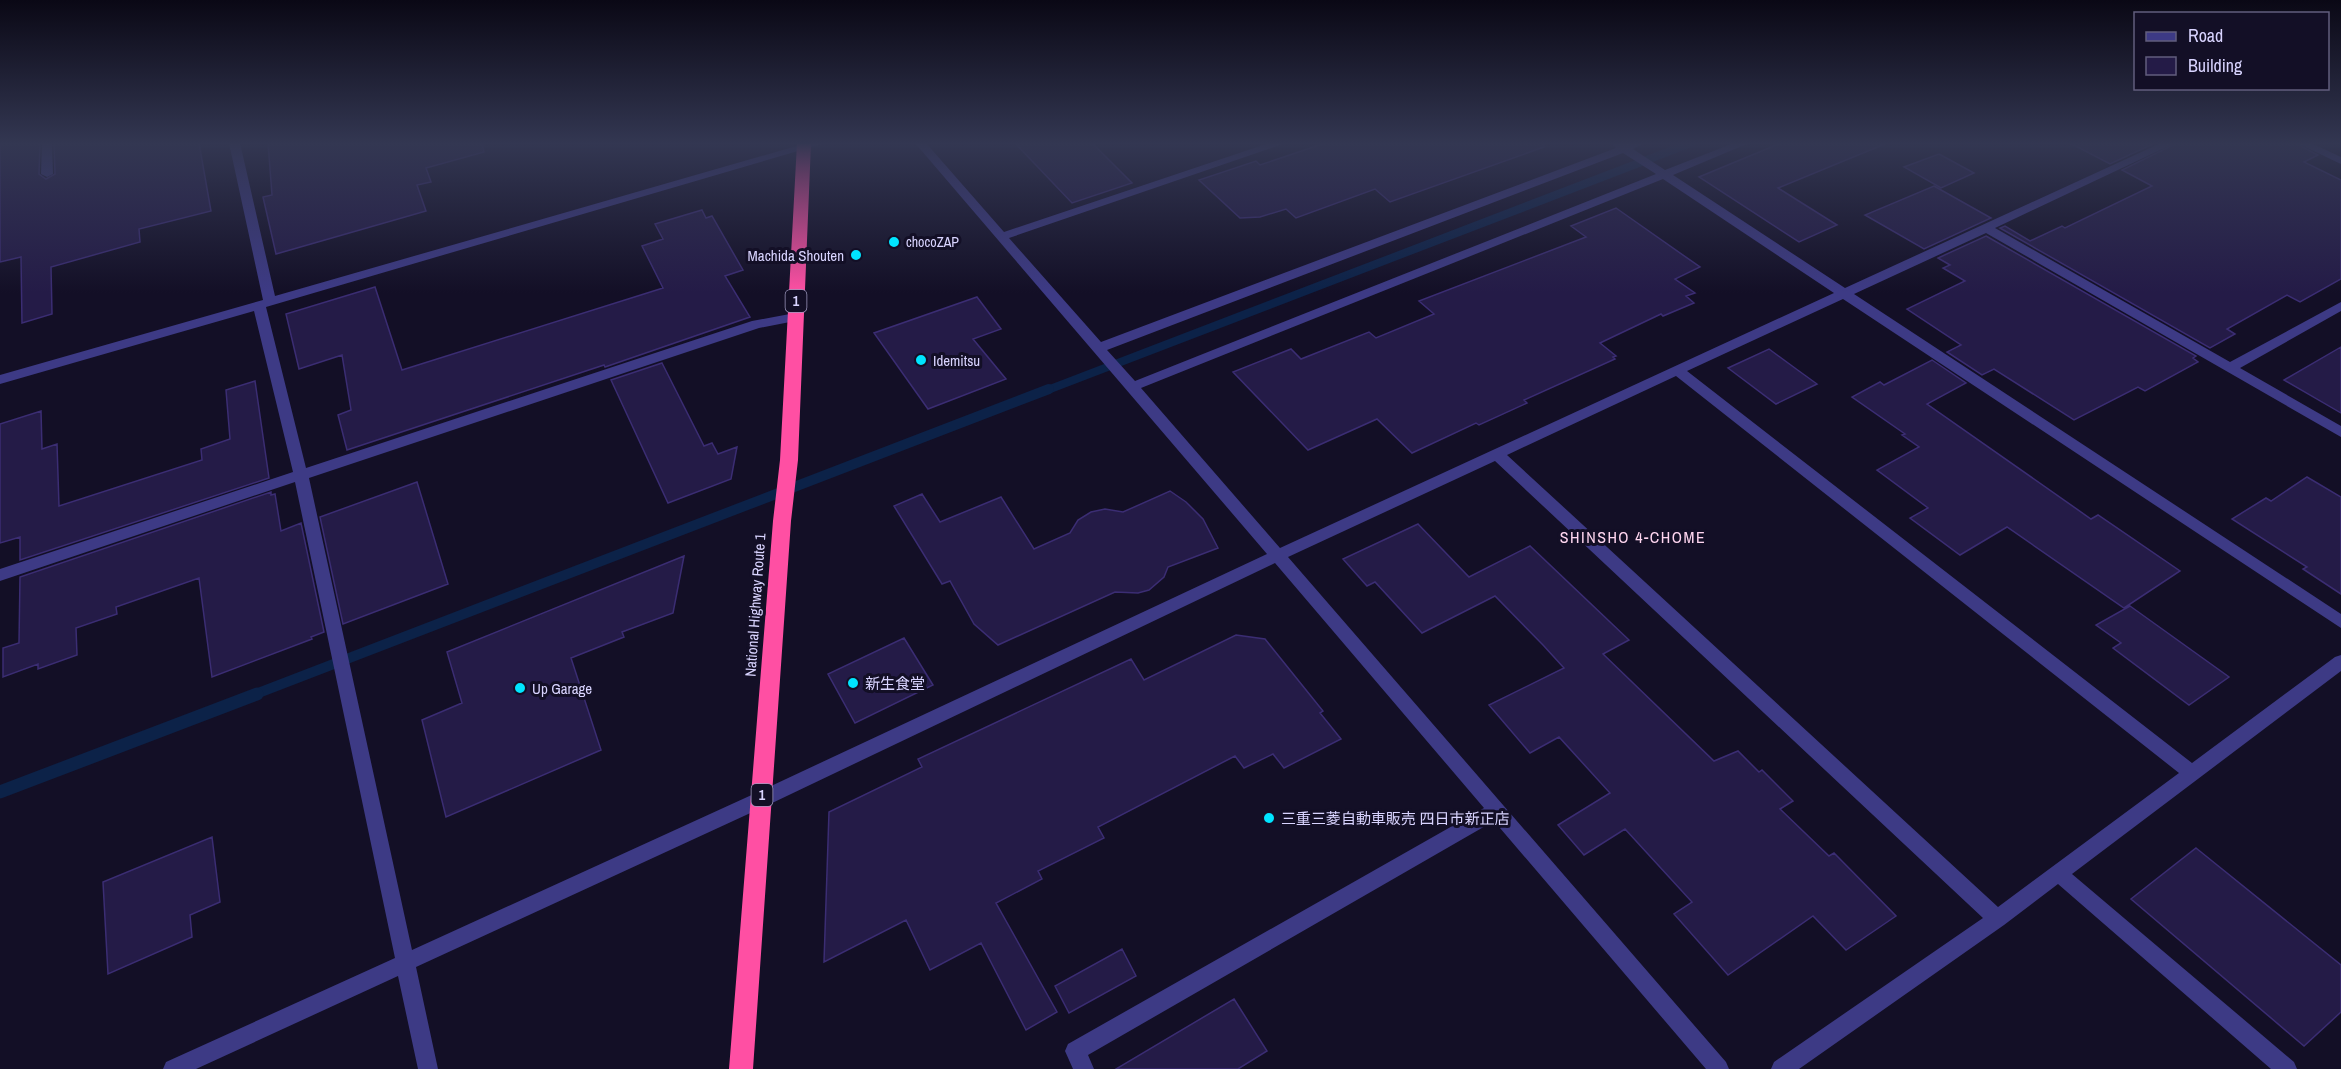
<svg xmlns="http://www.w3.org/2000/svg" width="2341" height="1069" font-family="'Archivo Narrow','Noto Sans JP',sans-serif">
<rect width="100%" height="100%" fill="#130f26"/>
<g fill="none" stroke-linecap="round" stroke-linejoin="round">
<path stroke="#0c2248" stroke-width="8" d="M 1045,391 L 1691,143"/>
<path stroke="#0c2248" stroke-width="10" d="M 253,695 L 1049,389"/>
<path stroke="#0c2248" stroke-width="13" d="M 0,792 L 257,694"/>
</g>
<path fill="#241b47" stroke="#3b2d73" stroke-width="1.5" d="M 0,143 L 40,143 L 39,174 L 46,179 L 55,174 L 54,143 L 199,143 L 211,211 L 139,229 L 140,242 L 51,267 L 52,314 L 22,323 L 21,257 L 0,262 Z
M 268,143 L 482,143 L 484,152 L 426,168 L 431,182 L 417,185 L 426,211 L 276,254 L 263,197 L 272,195 Z
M 1015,143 L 1092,143 L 1132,183 L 1072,203 Z
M 1325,143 L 1544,143 L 1544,147 L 1390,202 L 1375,189 L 1296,218 L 1286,209 L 1260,217 L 1240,218 L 1199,180 L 1256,161 L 1260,165 Z
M 1781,143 L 1885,143 L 1885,144 L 1778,188 L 1837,225 L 1799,242 L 1699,177 Z
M 2070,143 L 2155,143 L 2110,164 Z
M 2177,143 L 2295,143 L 2318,155 L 2304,162 L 2341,180 L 2341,279 L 2300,302 L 2287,295 L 2227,329 L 2235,334 L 2210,348 L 2000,228 L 2005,226 L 2030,241 L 2062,226 L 2065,228 L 2152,186 L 2122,170 Z
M 1939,154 L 1974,173 L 1941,188 L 1904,167 Z
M 1934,186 L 1991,218 L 1924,249 L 1865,215 Z
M 1616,208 L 1700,267 L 1675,279 L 1695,293 L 1686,296 L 1694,303 L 1663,316 L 1661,314 L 1600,343 L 1616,356 L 1613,357 L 1615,359 L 1524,400 L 1527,403 L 1479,425 L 1476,423 L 1412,453 L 1377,419 L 1308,450 L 1233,372 L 1291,349 L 1301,359 L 1369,332 L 1376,338 L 1434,314 L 1419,301 L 1586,237 L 1571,226 Z
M 702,210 L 706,218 L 712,216 L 743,270 L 725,276 L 750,317 L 605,367 L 604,365 L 347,450 L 338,415 L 351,410 L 342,355 L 299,369 L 286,314 L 375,287 L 402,370 L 663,288 L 642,246 L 663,239 L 655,224 Z
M 1986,236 L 2196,356 L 2193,358 L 2198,362 L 2145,391 L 2138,387 L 2074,420 L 1994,369 L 1982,375 L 1947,352 L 1961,345 L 1907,309 L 1965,281 L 1943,268 L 1950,265 L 1938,258 Z
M 977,297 L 1001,329 L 973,339 L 1006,379 L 928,409 L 874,333 Z
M 2341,347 L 2341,413 L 2284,380 Z
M 1769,349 L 1799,371 L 1817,384 L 1776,404 L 1728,368 Z
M 1932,360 L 1966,383 L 1927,404 L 2091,519 L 2098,515 L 2180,571 L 2124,608 L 2007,527 L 1960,555 L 1910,518 L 1928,508 L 1877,470 L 1919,447 L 1902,435 L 1905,434 L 1852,397 L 1880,382 L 1884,385 Z
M 662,363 L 704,446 L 712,443 L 718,454 L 737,447 L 731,479 L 668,503 L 611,380 Z
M 255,381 L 269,478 L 20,560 L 20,537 L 0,543 L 0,424 L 41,411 L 42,449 L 57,444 L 59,506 L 202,460 L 201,449 L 230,439 L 226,390 Z
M 2307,477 L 2341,497 L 2341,594 L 2303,569 L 2307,567 L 2232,519 L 2266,498 L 2271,501 Z
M 417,482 L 448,584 L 343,624 L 320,517 Z
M 1170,491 L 1186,502 L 1203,519 L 1218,548 L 1168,567 L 1164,577 L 1149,590 L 1138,593 L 1115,592 L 998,645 L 974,624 L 950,581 L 942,584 L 894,506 L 922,494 L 940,522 L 1001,497 L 1034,549 L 1070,533 L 1078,520 L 1091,512 L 1105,509 L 1123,512 Z
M 271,492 L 271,495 L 275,494 L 281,531 L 301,523 L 324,632 L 311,637 L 312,639 L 212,677 L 199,578 L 116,607 L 117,614 L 76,628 L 77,655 L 38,669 L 38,664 L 3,677 L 3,648 L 19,643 L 20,577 Z
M 1418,524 L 1469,577 L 1530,546 L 1629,640 L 1603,654 L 1714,761 L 1738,751 L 1759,772 L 1762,770 L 1793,801 L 1780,809 L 1829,856 L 1834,853 L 1896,916 L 1846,950 L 1813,916 L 1728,975 L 1674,914 L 1692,902 L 1625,829 L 1584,855 L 1558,825 L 1610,793 L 1559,737 L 1530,753 L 1489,705 L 1564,668 L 1543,645 L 1495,596 L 1422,633 L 1375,582 L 1367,586 L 1343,559 Z
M 684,556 L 673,613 L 622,632 L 624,637 L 571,658 L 601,750 L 446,817 L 422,720 L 462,703 L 447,652 Z
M 2130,606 L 2229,677 L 2189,705 L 2113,648 L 2121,643 L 2096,625 Z
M 1236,635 L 1265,639 L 1323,711 L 1320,713 L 1341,739 L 1284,768 L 1273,754 L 1244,768 L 1235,756 L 1098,827 L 1104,838 L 1038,871 L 1042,879 L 996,903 L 1057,1012 L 1026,1030 L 981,943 L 930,970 L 906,920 L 824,962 L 829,812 L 922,767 L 918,759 L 1131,659 L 1144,680 Z
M 904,638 L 933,685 L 855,723 L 828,674 Z
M 212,837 L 220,902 L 190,915 L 192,937 L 108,974 L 103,882 Z
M 2196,848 L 2341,965 L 2341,1012 L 2304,1046 L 2131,899 Z
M 1122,949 L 1136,976 L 1069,1013 L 1055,986 Z
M 1234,999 L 1267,1051 L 1238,1069 L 1116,1069 Z"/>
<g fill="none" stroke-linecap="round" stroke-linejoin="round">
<path fill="#3d3a85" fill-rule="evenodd" d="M 42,143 L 52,143 L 53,174 L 47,177 L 41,174 Z
M 229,143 L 240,143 L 275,296 L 807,143 L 825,143 L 266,307 L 306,468 L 752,321 L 795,313 L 801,317 L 795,321 L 759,328 L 309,478 L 412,950 L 756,793 L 1267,554 L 915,143 L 926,143 L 1004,232 L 1269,143 L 1286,143 L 1009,238 L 1101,342 L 1616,148 L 1611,143 L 1644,143 L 1633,149 L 1665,170 L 1734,143 L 1749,143 L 1673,175 L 1845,288 L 2161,143 L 2175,143 L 1995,228 L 2230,362 L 2341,302 L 2341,311 L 2240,368 L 2341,426 L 2341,437 L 1986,233 L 1854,294 L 2341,614 L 2341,628 L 1843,299 L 1687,371 L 2192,763 L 2335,657 L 2341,655 L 2341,671 L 2072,874 L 2294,1062 L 2297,1069 L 2271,1069 L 2058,884 L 2004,925 L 1799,1069 L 1771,1069 L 1774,1062 L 1983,918 L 1495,461 L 1288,557 L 1726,1062 L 1729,1069 L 1706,1069 L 1494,821 L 1088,1055 L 1094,1069 L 1073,1069 L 1065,1051 L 1068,1044 L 1484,808 L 1275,563 L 768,805 L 416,967 L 438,1069 L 418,1069 L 398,976 L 196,1069 L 163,1069 L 166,1062 L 395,958 L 295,482 L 0,581 L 0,569 L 293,472 L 254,311 L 0,384 L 0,375 L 263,300 ZM 1623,153 L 1656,174 L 1135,381 L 1107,350 ZM 1663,179 L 1834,293 L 1280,548 L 1141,388 ZM 1676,376 L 2179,773 L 1998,907 L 1507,455 Z
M 2297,143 L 2311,143 L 2341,157 L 2341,164 Z"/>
<path fill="#ff4fa3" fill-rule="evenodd" d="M 797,143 L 811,143 L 798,460 L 791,521 L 753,1069 L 729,1069 L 773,521 L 780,460 Z"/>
</g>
<linearGradient id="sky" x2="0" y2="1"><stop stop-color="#0a0815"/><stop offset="0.49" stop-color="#333752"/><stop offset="1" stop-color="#333752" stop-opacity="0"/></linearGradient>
<rect width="2341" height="293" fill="url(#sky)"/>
<g fill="#00e5ff" stroke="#130f26" stroke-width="2">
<circle cx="894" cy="242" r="6"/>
<circle cx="856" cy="255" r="6"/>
<circle cx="921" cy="360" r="6"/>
<circle cx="853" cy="683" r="6"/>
<circle cx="520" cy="688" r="6"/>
<circle cx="1269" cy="818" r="6"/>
</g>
<g text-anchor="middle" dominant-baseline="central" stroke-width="6" stroke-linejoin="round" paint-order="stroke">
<g font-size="14" fill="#d9d4ff" stroke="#130f26" text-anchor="start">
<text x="906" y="242">chocoZAP</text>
</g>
<g fill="#130f26" stroke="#9e99be" stroke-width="1.5">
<rect x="785.5" y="290" width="21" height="22" rx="4.5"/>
<rect x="751.5" y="784" width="21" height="22" rx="4.5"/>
</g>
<g font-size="14" font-weight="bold" fill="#d9d4ff">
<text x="796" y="301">1</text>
<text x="762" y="795">1</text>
</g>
<g font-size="15" fill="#d9d4ff" stroke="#130f26" text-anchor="start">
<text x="844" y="255" text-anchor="end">Machida Shouten</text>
<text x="933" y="360">Idemitsu</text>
<text x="865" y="683">新生食堂</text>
<text x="532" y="688">Up Garage</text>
<text x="1281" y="818">三重三菱自動車販売 四日市新正店</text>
</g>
<g font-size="15" fill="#d9d4ff" stroke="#130f26">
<text transform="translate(755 605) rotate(-86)">National Highway Route 1</text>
</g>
<g font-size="16" letter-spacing="1.5" fill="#ffd6f0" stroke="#130f26">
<text x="1633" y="537">SHINSHO 4-CHOME</text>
</g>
</g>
<rect x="2134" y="12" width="195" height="78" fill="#130f26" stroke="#625e7d" stroke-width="1.5"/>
<rect x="2146" y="32" width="30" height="9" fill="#3d3a85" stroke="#625e7d" stroke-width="1.5"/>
<text x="2188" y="42" font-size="18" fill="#d9d4ff">Road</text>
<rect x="2146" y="57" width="30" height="18" fill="#241b47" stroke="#625e7d" stroke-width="1.5"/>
<text x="2188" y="72" font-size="18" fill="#d9d4ff">Building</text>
</svg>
